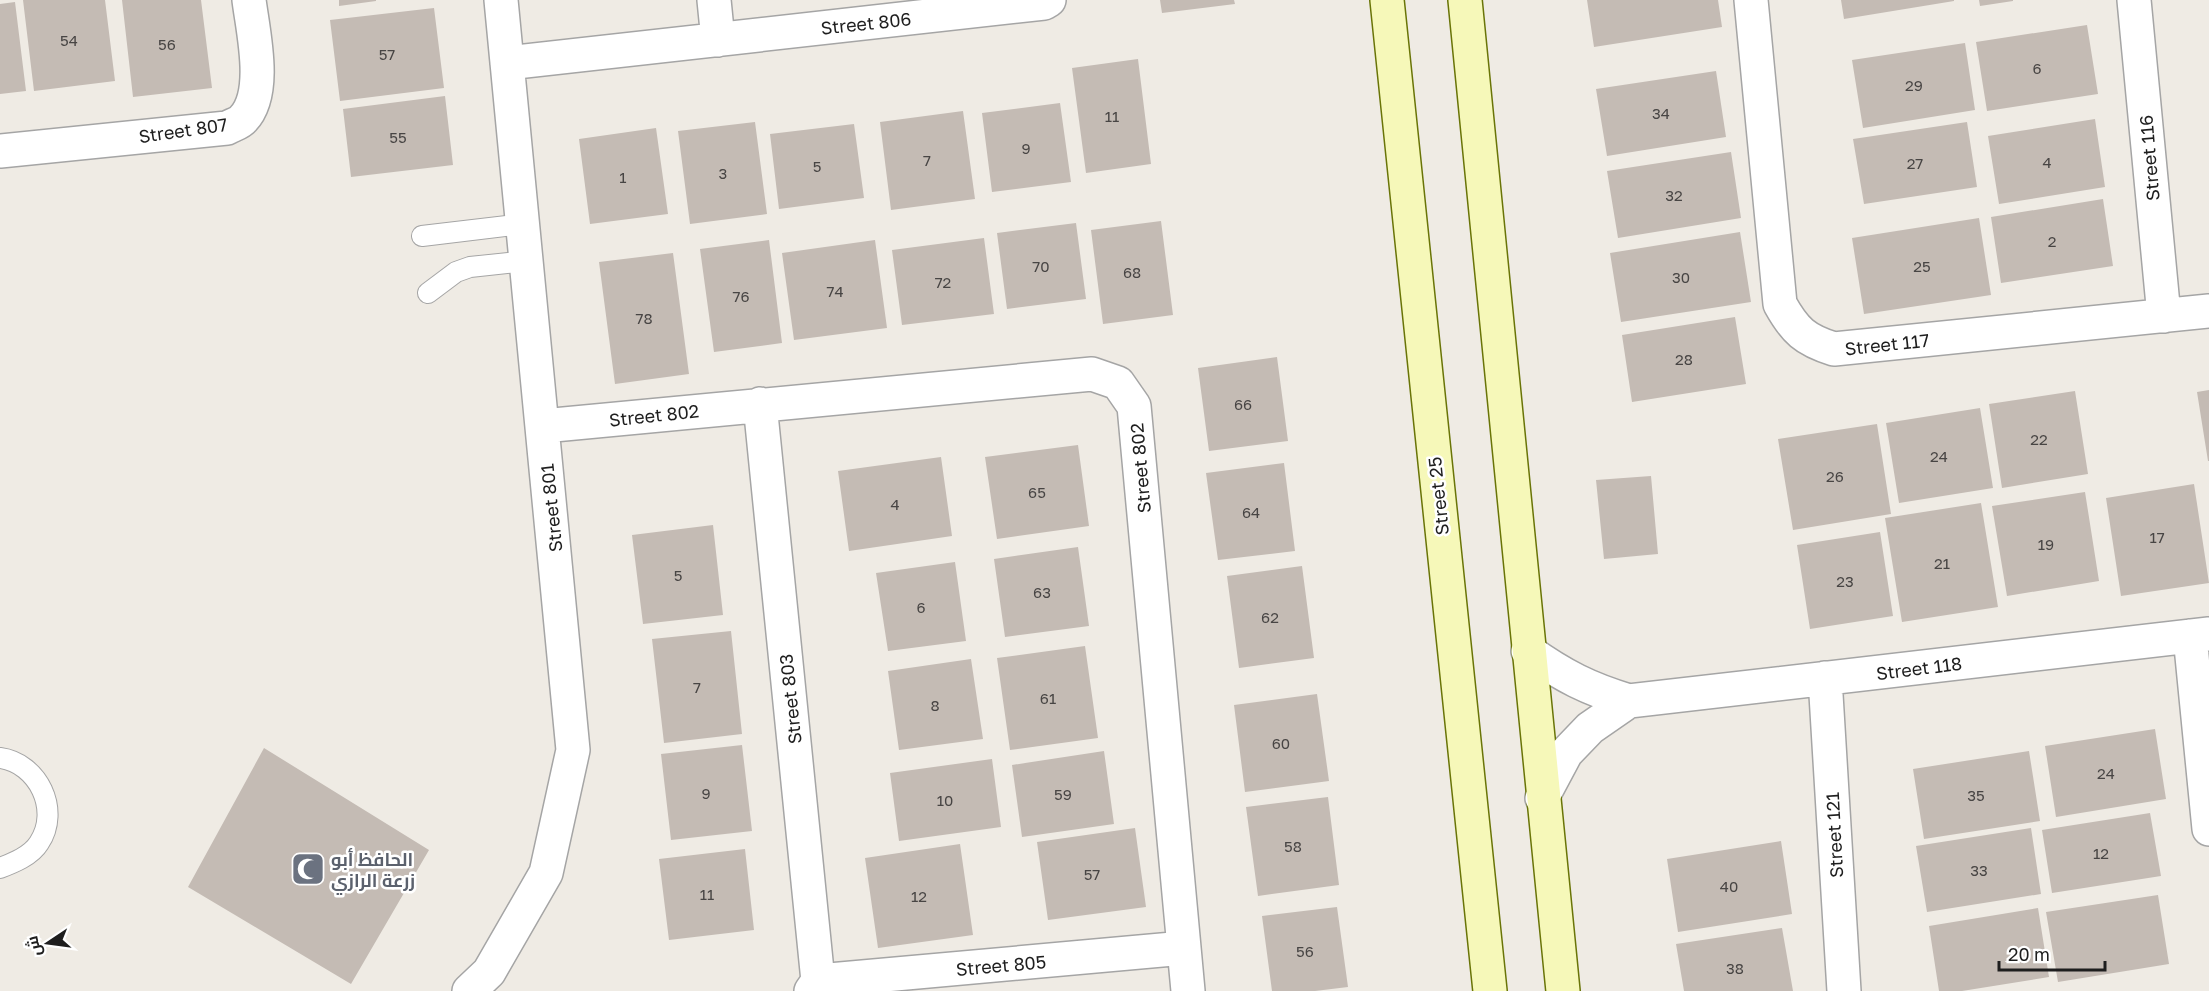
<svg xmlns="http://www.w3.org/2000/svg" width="2209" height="991" font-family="'Golos Text',Cairo,sans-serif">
<rect width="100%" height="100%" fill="#efebe4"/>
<path fill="#c4bbb4" d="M 23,0 L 105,0 L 115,81 L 34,91 Z
M 122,0 L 201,0 L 212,88 L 133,97 Z
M 339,0 L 376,0 L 376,1 L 339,6 Z
M 1160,0 L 1234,0 L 1235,4 L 1162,13 Z
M 1587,0 L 1718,0 L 1722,27 L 1594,47 Z
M 1841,0 L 1954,0 L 1954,1 L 1844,19 Z
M 1979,0 L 2013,0 L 2013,1 L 1980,6 Z
M 15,2 L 26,91 L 0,94 L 0,4 Z
M 434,8 L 444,88 L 340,101 L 330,20 Z
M 2087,25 L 2098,94 L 1987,111 L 1976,42 Z
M 1965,43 L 1975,110 L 1863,128 L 1852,60 Z
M 1138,59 L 1151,164 L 1086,173 L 1072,68 Z
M 1716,71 L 1726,137 L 1607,156 L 1596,89 Z
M 445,96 L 453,165 L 351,177 L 343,109 Z
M 1060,103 L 1071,182 L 992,192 L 982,113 Z
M 963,111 L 975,199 L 891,210 L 880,122 Z
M 2095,119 L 2105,187 L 1999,204 L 1988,136 Z
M 755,122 L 767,214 L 690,224 L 678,131 Z
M 1967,122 L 1977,187 L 1864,204 L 1853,139 Z
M 854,124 L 864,198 L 779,209 L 770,134 Z
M 656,128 L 668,214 L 590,224 L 579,139 Z
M 1731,152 L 1741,218 L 1618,238 L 1607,171 Z
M 2103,199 L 2113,266 L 2001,283 L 1991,217 Z
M 1979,218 L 1991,295 L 1864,314 L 1852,238 Z
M 1161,221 L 1173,315 L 1103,324 L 1091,230 Z
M 1076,223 L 1086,299 L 1007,309 L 997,233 Z
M 1740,232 L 1751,302 L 1621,322 L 1610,253 Z
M 984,238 L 994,314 L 902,325 L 892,250 Z
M 769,240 L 782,343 L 714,352 L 700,249 Z
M 875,240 L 887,328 L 794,340 L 782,253 Z
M 673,253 L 689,374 L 615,384 L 599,262 Z
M 1735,317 L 1746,384 L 1632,402 L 1622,335 Z
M 1277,357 L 1288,441 L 1209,451 L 1198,368 Z
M 2209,390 L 2209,461 L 2208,461 L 2197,392 Z
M 2075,391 L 2088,474 L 2002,488 L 1989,404 Z
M 1980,408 L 1993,488 L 1899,503 L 1886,423 Z
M 1877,424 L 1891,514 L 1793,530 L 1778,439 Z
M 1078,445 L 1089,526 L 997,539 L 985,457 Z
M 941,457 L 952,536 L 849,551 L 838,471 Z
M 1284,463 L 1295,551 L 1218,560 L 1206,473 Z
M 1651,476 L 1658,554 L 1604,559 L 1596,480 Z
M 2194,484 L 2209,583 L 2121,596 L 2106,498 Z
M 2085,492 L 2099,581 L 2007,596 L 1992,506 Z
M 1981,503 L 1998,607 L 1902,622 L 1885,518 Z
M 713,525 L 723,615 L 643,624 L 632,535 Z
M 1880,532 L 1893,616 L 1810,629 L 1797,545 Z
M 1078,547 L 1089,626 L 1005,637 L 994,559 Z
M 955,562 L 966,641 L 888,651 L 876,573 Z
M 1302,566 L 1314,658 L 1239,668 L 1227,576 Z
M 731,631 L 742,734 L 664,743 L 652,639 Z
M 1085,646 L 1098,738 L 1010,750 L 997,658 Z
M 971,659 L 983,739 L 899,750 L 888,671 Z
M 1317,694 L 1329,781 L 1245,792 L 1234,705 Z
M 2155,729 L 2166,799 L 2056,817 L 2045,746 Z
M 742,745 L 752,831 L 671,840 L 661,754 Z
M 264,748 L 429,850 L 351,984 L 188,887 Z
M 1104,751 L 1114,824 L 1022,837 L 1012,765 Z
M 2029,751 L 2040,821 L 1924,839 L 1913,769 Z
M 992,759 L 1001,827 L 899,841 L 890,773 Z
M 1328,797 L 1339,885 L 1258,896 L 1246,807 Z
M 2150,813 L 2161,876 L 2052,893 L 2042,830 Z
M 1135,828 L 1146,907 L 1048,920 L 1037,842 Z
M 2031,828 L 2041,894 L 1927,912 L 1916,846 Z
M 1781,841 L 1792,914 L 1678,932 L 1667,859 Z
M 960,844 L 973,935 L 878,948 L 865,858 Z
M 745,849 L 754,930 L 669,940 L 659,859 Z
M 2158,895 L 2169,964 L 2058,982 L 2046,912 Z
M 1337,907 L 1348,987 L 1315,991 L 1272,991 L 1262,916 Z
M 2038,908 L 2049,977 L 1962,991 L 1939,991 L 1929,926 Z
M 1782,928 L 1793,991 L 1684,991 L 1676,944 Z"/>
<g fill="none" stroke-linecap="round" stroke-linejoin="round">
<g stroke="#a5a5a5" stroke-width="22">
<path id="lane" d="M 422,236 L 523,224
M 428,293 L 456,272 L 470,267 L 527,261
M 0,758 C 38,763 61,810 39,843 C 31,856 13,863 0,868"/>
</g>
<g stroke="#a5a5a5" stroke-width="36">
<path id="street" d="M 714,0 L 718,40
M 1751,0 L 1780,304 C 1795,331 1805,340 1834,349 L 2209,311
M 2134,0 L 2164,316
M 507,63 L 1044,3 L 1049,0
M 0,151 L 227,128 C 232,125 240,123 243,119 C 268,93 253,32 249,0
M 760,404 L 818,981 L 811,991
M 543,426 L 1092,374 L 1118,383 L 1134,406 L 1188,991
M 2190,636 L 2209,829
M 1528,651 C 1563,676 1589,689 1629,701 L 2209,634
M 1825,678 L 1844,991
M 1542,798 L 1566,753 L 1590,728 L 1629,701
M 818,981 L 1184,948
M 469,991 L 489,972 L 546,873 L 573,750 L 501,0"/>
</g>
<g stroke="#697407" stroke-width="36">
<path id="secondary" d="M 1387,0 L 1490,991
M 1465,0 L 1563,991"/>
</g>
<use href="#lane" stroke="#fff" stroke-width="20"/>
<use href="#street" stroke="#fff" stroke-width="33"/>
<use href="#secondary" stroke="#f6f8b9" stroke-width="33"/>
</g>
<defs>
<g id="mosque-square" transform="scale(1.725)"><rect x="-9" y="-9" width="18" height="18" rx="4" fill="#6b7280" stroke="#fff"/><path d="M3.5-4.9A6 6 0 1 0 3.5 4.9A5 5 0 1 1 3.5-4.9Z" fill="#fff"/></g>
</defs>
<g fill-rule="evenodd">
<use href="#mosque-square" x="308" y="869"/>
</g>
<g text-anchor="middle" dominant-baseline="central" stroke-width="5" stroke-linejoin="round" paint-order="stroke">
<g font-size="15" fill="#484544">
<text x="69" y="40">54</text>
<text x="167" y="44">56</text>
<text x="387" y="54">57</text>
<text x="2037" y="68">6</text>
<text x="1914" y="85">29</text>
<text x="1661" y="113">34</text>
<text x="1112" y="116">11</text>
<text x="398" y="137">55</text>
<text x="1026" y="148">9</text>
<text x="927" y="160">7</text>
<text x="2047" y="162">4</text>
<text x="1915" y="163">27</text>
<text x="817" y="166">5</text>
<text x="723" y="173">3</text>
<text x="623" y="177">1</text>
<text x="1674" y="195">32</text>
<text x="2052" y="241">2</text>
<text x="1041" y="266">70</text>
<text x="1922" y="266">25</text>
<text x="1132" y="272">68</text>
<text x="1681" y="277">30</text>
<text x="943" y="282">72</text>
<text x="835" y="291">74</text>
<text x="741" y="296">76</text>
<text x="644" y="318">78</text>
<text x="1684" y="359">28</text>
<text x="1243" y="404">66</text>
<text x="2039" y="439">22</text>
<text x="1939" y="456">24</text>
<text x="1835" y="476">26</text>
<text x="1037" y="492">65</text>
<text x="895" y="504">4</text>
<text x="1251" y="512">64</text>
<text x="2157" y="537">17</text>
<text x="2046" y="544">19</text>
<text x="1942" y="563">21</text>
<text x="678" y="575">5</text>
<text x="1845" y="581">23</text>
<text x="1042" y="592">63</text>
<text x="921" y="607">6</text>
<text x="1270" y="617">62</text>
<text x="697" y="687">7</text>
<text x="1048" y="698">61</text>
<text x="935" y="705">8</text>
<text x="1281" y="743">60</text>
<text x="2106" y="773">24</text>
<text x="706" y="793">9</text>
<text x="1063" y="794">59</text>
<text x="1976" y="795">35</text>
<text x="945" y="800">10</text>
<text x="1293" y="846">58</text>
<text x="2101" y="853">12</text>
<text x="1979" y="870">33</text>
<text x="1092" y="874">57</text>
<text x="1729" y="886">40</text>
<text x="707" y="894">11</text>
<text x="919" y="896">12</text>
<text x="1305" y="951">56</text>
<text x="1735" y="968">38</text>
</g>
<g font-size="18" fill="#1e1e1e" stroke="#fff">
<text transform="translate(866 23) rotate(-6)">Street 806</text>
<text transform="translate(183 130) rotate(-8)">Street 807</text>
<text transform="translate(2149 158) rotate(-95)">Street 116</text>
<text transform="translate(1887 344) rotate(-6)">Street 117</text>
<text transform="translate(654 415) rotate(-6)">Street 802</text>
<text transform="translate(1140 468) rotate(-95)">Street 802</text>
<text transform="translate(1438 496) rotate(-96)">Street 25</text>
<text transform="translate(551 508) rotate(-96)">Street 801</text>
<text transform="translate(1919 668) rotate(-7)">Street 118</text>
<text transform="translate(790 699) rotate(-96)">Street 803</text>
<text transform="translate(1834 835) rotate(-93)">Street 121</text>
<text transform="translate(1001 965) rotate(-5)">Street 805</text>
</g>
<g font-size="18" font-weight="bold" fill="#5b616d" stroke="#fff" text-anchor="start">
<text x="331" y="859">الحافظ أبو<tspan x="331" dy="21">زرعة الرازي</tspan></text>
</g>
</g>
<g transform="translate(48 943) rotate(257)" stroke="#ffffff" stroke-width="4.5" paint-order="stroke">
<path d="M0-4.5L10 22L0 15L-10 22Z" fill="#1e1e1e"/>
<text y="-9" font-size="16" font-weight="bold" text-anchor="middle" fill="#1e1e1e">ش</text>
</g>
<path d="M1999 961v9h106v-9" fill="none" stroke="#1e1e1e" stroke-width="3"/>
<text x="2008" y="961" font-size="18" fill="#1e1e1e" stroke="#ffffff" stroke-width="4.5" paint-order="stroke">20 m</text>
</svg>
